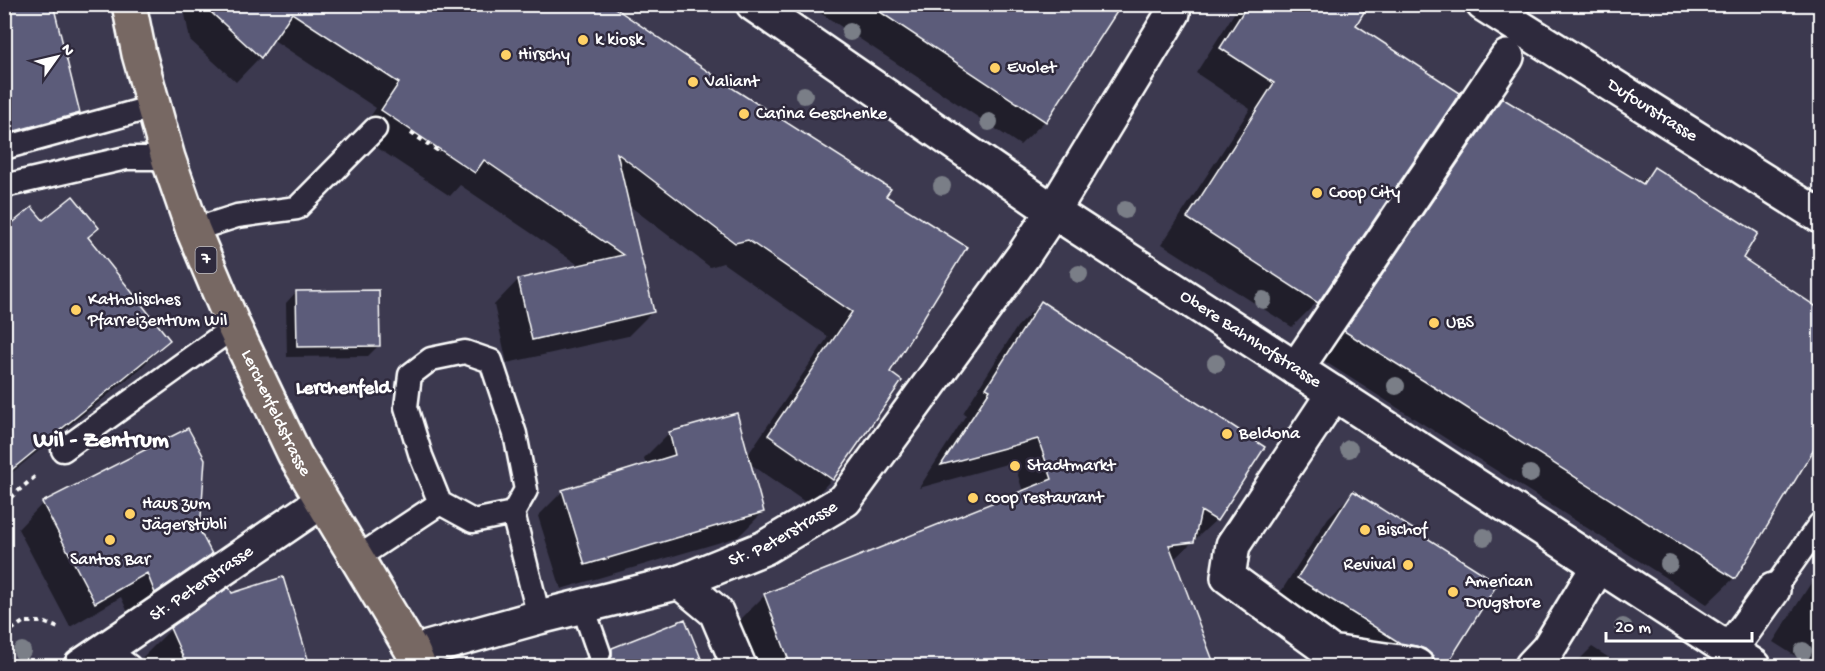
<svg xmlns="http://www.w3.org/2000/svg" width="1825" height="671" font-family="'Gochi Hand',sans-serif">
<rect width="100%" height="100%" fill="#3c394f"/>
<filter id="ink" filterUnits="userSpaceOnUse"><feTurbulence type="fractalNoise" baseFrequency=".0167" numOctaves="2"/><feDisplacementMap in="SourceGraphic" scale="12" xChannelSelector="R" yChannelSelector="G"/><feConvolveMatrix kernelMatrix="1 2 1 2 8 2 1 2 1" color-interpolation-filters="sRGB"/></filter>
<g filter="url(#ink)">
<path fill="#0007" d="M 4,4 L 78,113 L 59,132 L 4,146 Z
M 183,4 L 606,4 L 884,197 L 888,373 L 832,479 L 808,504 L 749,463 L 763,512 L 738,537 L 561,589 L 538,516 L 563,491 L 646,465 L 644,458 L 669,433 L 736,415 L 747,456 L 828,337 L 723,263 L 710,267 L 627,204 L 652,312 L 628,336 L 507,363 L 494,305 L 518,280 L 580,266 L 460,185 L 450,196 L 358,135 L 376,108 L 272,39 L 260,57 L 236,82 L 190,40 Z
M 807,4 L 1121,4 L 1045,121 L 1020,145 Z
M 1240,4 L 1356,4 L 1317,302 L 1292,327 L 1162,244 L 1250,109 L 1196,73 Z
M 1502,100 L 1639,184 L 1654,169 L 1741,259 L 1734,578 L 1707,604 L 1319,358 L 1476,126 Z
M 43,222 L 97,228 L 87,238 L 168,340 L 140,369 L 4,479 L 4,230 Z
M 296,292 L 378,346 L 368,356 L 287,357 L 286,303 Z
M 1041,302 L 1216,520 L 1173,560 L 1214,666 L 758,666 L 740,620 L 765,595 L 1023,492 L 1014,462 L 919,488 L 966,415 L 963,413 L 1017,327 Z
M 1353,493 L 1496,583 L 1444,666 L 1372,666 L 1273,604 L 1328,518 Z
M 43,503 L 198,531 L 210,554 L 184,579 L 130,617 L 121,597 L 70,627 L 18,529 Z
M 1820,569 L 1820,666 L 1811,666 L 1773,642 Z
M 231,595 L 306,658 L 298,666 L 142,666 L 139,661 L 171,629 Z
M 684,621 L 702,666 L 596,666 L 612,650 Z
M 1592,647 L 1622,666 L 1573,666 Z
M 1300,661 L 1302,666 L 1287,666 Z"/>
<path fill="#5c5c7a" stroke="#fff" stroke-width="1.5" d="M 4,4 L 53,4 L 80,113 L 4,134 Z
M 202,4 L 609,4 L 737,91 L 891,189 L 886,196 L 967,247 L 890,372 L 902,381 L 833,480 L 768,435 L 852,312 L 748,240 L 735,243 L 617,153 L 654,312 L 532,340 L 518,279 L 623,255 L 484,160 L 475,173 L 381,110 L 399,83 L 292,13 L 261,58 Z
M 868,4 L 1122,4 L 1046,122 Z
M 1248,4 L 1369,4 L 1356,25 L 1460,93 L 1318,303 L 1187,218 L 1274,83 L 1220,48 Z
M 1502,98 L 1643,184 L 1654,167 L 1758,233 L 1743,258 L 1821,310 L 1821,438 L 1735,579 L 1456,401 L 1344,331 Z
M 73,196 L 99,228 L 88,237 L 170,340 L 4,476 L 4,230 L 32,207 L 43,220 Z
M 379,290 L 380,346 L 297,347 L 296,291 Z
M 1041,301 L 1265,447 L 1217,521 L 1201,511 L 1194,542 L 1169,545 L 1215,666 L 791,666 L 764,594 L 1052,479 L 1038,439 L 941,465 L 990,390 L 986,388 Z
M 737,413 L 764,512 L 585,565 L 562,490 L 675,455 L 669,432 Z
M 188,428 L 205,459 L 200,531 L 212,554 L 155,593 L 147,573 L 95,603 L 42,502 Z
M 1353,491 L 1498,583 L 1446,666 L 1437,666 L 1433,656 L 1425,649 L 1416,646 L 1400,643 L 1297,578 Z
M 283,577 L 308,659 L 285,666 L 187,666 L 170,628 L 229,587 L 232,593 Z
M 685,619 L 704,666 L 572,666 L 571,664 L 587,658 L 591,664 L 596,666 L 604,665 L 610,661 L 612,656 L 612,648 Z"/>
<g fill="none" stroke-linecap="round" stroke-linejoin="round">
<g stroke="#fff" stroke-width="27">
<path id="lane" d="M 4,148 L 153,107
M 4,186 L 126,158 L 168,158
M 193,230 L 237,216 L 297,208 L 375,129
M 63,450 L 234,327
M 513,513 L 539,617
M 357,558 L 440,503 L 473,521 L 513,513 L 526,490 L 515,434 L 491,361 L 465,352 L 431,359 L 410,375 L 406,407 L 421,456 L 440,503
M 1773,590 L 1820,524
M 583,607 L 599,653
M 105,649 L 129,666"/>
</g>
<g stroke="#fff" stroke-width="38">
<g id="street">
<path id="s1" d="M 753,4 L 1053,211 L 1754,666"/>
<path d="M 1296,369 L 1507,57"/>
<path d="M 1334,393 L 1233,545 L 1228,577 L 1331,652 L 1413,664 L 1417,666"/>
<path d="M 680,582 L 716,612 L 739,666"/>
<path d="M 1729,651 L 1773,590"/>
<path id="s2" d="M 413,652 L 539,617 L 680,582 L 764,548 L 845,500 L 1023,256 L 1053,211 L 1173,13"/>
<path id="s3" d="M 81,666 L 321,502"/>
<path d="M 1532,666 L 1548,649 L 1598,567"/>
</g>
</g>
<g stroke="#fff" stroke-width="38">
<g id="secondary">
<path id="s4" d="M 1483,4 L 1820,216"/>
</g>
</g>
<g stroke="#fff" stroke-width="38">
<g id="primary">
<path id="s5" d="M 129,4 L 139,54 L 168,158 L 193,230 L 234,327 L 295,455 L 413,652 L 419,666"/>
</g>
</g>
<path stroke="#fff" stroke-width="4" stroke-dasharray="4.5 4.5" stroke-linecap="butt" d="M 411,133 L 437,150 L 438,148
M 4,503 L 38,474
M 4,635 L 23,622 L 43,622 L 61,629"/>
<use href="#lane" stroke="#2f2a3d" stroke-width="22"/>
<use href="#street" stroke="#2f2a3d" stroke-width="33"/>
<use href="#secondary" stroke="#2f2a3d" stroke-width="33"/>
<use href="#primary" stroke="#776864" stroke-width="33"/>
</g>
<g fill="#7a7e87">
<circle cx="850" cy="32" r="9"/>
<circle cx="804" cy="95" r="9"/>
<circle cx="989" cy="122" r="9"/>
<circle cx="942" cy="186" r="9"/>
<circle cx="1125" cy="210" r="9"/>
<circle cx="1079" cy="274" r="9"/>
<circle cx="1263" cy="300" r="9"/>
<circle cx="1216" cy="363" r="9"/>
<circle cx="1396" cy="386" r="9"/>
<circle cx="1349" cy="449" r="9"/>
<circle cx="1530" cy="474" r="9"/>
<circle cx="1484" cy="537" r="9"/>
<circle cx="1669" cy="564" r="9"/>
<circle cx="1623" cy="627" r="9"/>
<circle cx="22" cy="651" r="9"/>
<circle cx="1803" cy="651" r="9"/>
</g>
</g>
<g fill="#ffd166" stroke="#2f2a3d" stroke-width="2">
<circle cx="583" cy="40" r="6"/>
<circle cx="506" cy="55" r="6"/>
<circle cx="995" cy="68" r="6"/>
<circle cx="693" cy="82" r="6"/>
<circle cx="744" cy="114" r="6"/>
<circle cx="1317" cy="193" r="6"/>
<circle cx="76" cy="310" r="6"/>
<circle cx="1434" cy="323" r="6"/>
<circle cx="1227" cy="434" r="6"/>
<circle cx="1015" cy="466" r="6"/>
<circle cx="973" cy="498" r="6"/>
<circle cx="130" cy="514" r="6"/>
<circle cx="1365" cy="530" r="6"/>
<circle cx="110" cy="540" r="6"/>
<circle cx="1408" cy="565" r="6"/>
<circle cx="1453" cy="592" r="6"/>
</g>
<g text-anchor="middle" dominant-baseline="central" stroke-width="5" stroke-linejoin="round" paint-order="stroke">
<rect fill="#2f2a3d" stroke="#c1bfc5" stroke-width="1.5" x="195.5" y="247" width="21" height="26" rx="4.5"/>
<g font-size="16" font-weight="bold" fill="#fff">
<text x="206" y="260">7</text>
</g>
<g font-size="18" fill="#fff" stroke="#2f2a3d" text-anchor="start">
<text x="595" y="40">k kiosk</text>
<text x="518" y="55">Hirschy</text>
<text x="1007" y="68">Evolet</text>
<text x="705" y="82">Valiant</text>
<text x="756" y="114">Carina Geschenke</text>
<text x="1329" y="193">Coop City</text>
<text x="88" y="300">Katholisches<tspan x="88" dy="21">Pfarreizentrum Wil</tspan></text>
<text x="1446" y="323">UBS</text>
<text x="1239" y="434">Beldona</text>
<text x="1027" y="466">Stadtmarkt</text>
<text x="985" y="498">coop restaurant</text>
<text x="142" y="504">Haus zum<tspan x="142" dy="21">Jägerstübli</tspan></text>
<text x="1377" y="530">Bischof</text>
<text x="110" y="560" text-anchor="middle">Santos Bar</text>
<text x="1396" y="565" text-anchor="end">Revival</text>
<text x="1465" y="582">American<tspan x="1465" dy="21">Drugstore</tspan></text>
</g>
<g font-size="18" fill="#fff" stroke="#2f2a3d">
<text stroke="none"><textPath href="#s4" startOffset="200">Dufourstrasse</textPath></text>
<text stroke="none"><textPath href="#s1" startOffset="600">Obere Bahnhofstrasse</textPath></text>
<text stroke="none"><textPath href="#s5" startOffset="436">Lerchenfeldstrasse</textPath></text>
<text stroke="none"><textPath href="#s2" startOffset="390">St. Peterstrasse</textPath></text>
<text stroke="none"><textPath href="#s3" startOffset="146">St. Peterstrasse</textPath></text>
</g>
<g font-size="20" font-weight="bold" fill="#fff" stroke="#2f2a3d">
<text x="343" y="389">Lerchenfeld</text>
</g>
<g font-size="24" font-weight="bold" fill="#fff" stroke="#2f2a3d">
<text x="101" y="441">Wil - Zentrum</text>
</g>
</g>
<rect width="1825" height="671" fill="none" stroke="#2f2a3d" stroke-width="24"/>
<rect x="12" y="12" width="1801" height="647" fill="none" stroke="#fff" stroke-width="2" filter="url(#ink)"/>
<g transform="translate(57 57) rotate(56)" stroke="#2f2a3d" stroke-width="4.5" paint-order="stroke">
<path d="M0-4.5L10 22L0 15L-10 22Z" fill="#ffffff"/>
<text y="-9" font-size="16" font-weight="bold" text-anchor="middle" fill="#ffffff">N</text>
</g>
<path d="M1606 632v9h146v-9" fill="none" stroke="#ffffff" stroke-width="3"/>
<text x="1615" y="632" font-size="18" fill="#ffffff" stroke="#2f2a3d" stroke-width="4.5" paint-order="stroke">20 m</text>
</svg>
